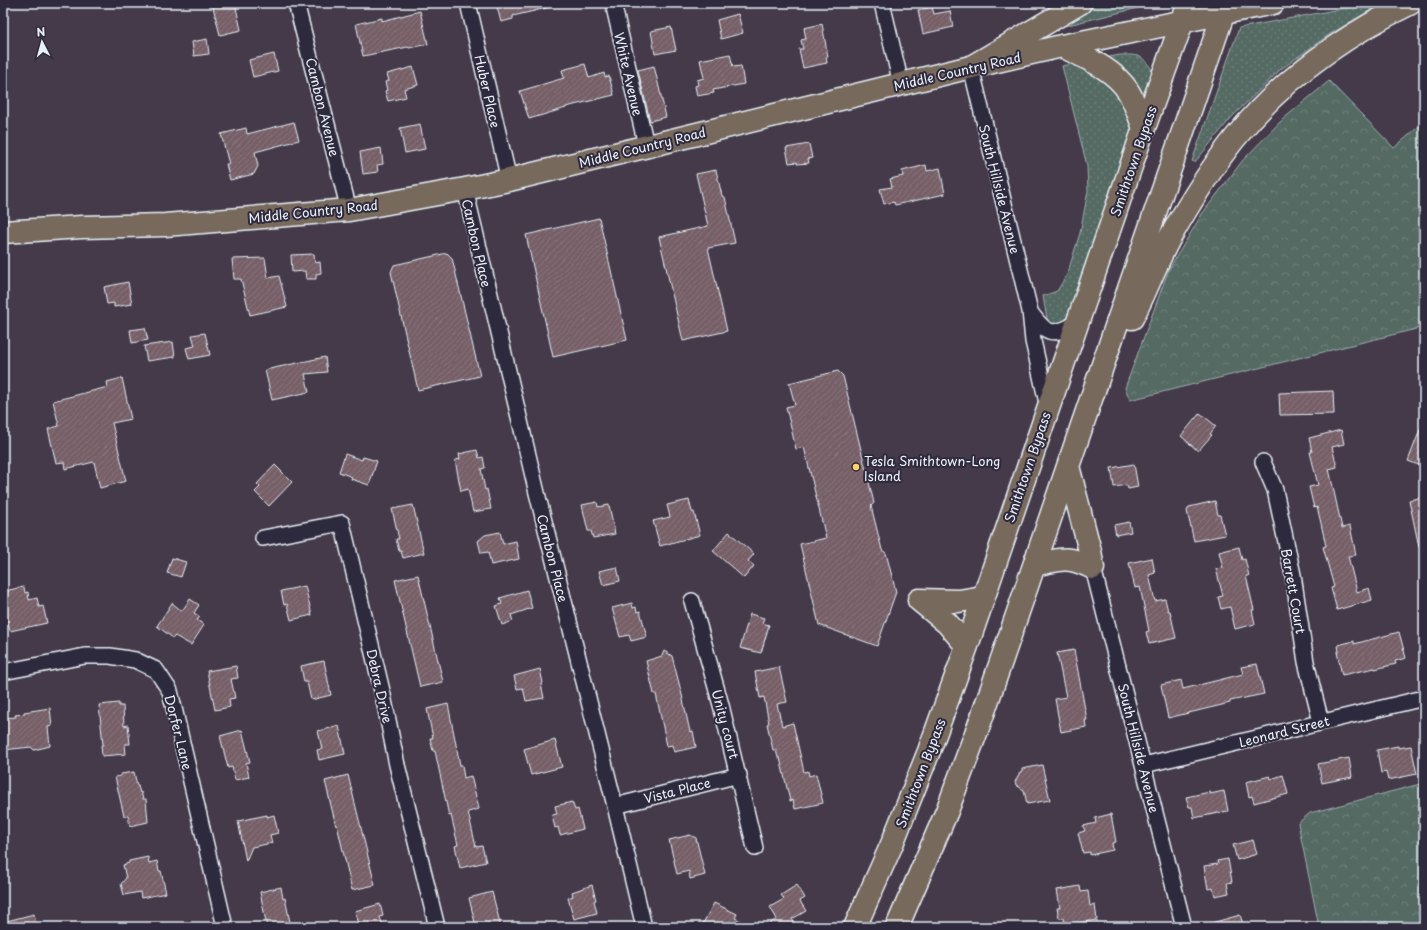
<svg xmlns="http://www.w3.org/2000/svg" width="1427" height="930" font-family="'Playpen Sans',sans-serif">
<defs>
<pattern id="grass-dots" width="8" height="8" patternUnits="userSpaceOnUse"><rect width="8" height="8" fill="#556a64"/><path d="M2 2h.1M6 6h.1" fill="none" stroke="#6d807b" stroke-width="1.8" stroke-linecap="round"/></pattern>
<pattern id="forest-crowns" width="20" height="18" patternUnits="userSpaceOnUse"><rect width="20" height="18" fill="#556a64"/><path d="M2 6a3 3 0 1 1 6 0M12 15a3 3 0 1 1 6 0" fill="none" stroke="#6d807b"/></pattern>
<pattern id="building-hatch" width="6" height="6" patternUnits="userSpaceOnUse"><rect width="6" height="6" fill="#765f66"/><path d="M-1 1l2-2M0 6l6-6M5 7l2-2" fill="none" stroke="#8a767d"/></pattern>
</defs>
<rect width="100%" height="100%" fill="#443a49"/>
<filter id="ink" filterUnits="userSpaceOnUse"><feTurbulence type="fractalNoise" baseFrequency=".025" numOctaves="2"/><feDisplacementMap in="SourceGraphic" scale="8" xChannelSelector="R" yChannelSelector="G"/><feConvolveMatrix kernelMatrix="1 2 1 2 8 2 1 2 1" color-interpolation-filters="sRGB"/></filter>
<g filter="url(#ink)">
<path fill="url(#grass-dots)" stroke="#9eaeae" d="M 1094,3 L 1159,3 L 1039,32 Z
M 1372,3 L 1379,5 L 1327,36 L 1281,69 L 1232,117 L 1195,162 L 1192,161 L 1239,28 Z
M 1120,55 C 1138,55 1142,54 1152,70 L 1150,81 L 1070,324 L 1048,325 L 1043,296 L 1057,291 L 1067,275 L 1080,233 L 1088,191 L 1087,166 L 1062,66 Z"/>
<path fill="url(#forest-crowns)" stroke="#9eaeae" d="M 1329,81 L 1394,148 L 1424,122 L 1424,327 L 1130,400 L 1125,388 L 1169,269 L 1202,214 L 1243,160 L 1282,120 Z
M 1424,783 L 1424,927 L 1319,927 L 1298,823 L 1310,813 Z"/>
<path fill="url(#building-hatch)" stroke="#e8f1f8" d="M 212,3 L 235,3 L 241,30 L 220,35 Z
M 496,3 L 551,3 L 551,7 L 513,16 L 513,19 L 501,22 Z
M 932,7 L 934,14 L 950,11 L 953,27 L 923,34 L 918,10 Z
M 420,11 L 428,44 L 409,48 L 408,47 L 363,56 L 356,24 L 382,18 L 382,21 Z
M 738,14 L 743,33 L 721,39 L 717,20 Z
M 822,24 L 828,57 L 826,57 L 827,63 L 803,68 L 799,49 L 803,49 L 801,40 L 806,39 L 804,28 Z
M 671,27 L 676,50 L 655,54 L 651,31 Z
M 207,39 L 209,54 L 194,56 L 192,42 Z
M 274,54 L 278,71 L 253,77 L 249,60 Z
M 730,54 L 733,67 L 741,66 L 744,84 L 713,90 L 714,93 L 697,96 L 695,86 L 698,85 L 697,80 L 704,78 L 700,60 Z
M 585,64 L 589,78 L 604,73 L 605,77 L 609,76 L 614,95 L 566,107 L 566,108 L 529,119 L 520,91 L 564,78 L 562,70 Z
M 654,66 L 666,117 L 650,121 L 638,70 Z
M 413,67 L 418,85 L 404,89 L 406,97 L 388,101 L 385,91 L 387,90 L 385,82 L 389,81 L 387,74 Z
M 294,122 L 299,140 L 255,152 L 258,166 L 254,174 L 230,180 L 226,164 L 229,164 L 221,134 L 246,128 L 247,134 Z
M 420,124 L 425,149 L 405,153 L 400,128 Z
M 809,144 L 812,158 L 808,159 L 809,163 L 797,164 L 797,162 L 789,163 L 786,148 Z
M 381,148 L 383,164 L 377,165 L 378,172 L 363,174 L 360,152 Z
M 926,165 L 927,171 L 940,168 L 945,194 L 895,205 L 894,202 L 884,204 L 880,189 L 892,187 L 890,179 L 903,176 L 902,171 Z
M 716,170 L 722,196 L 725,197 L 735,243 L 708,248 L 727,331 L 683,341 L 659,237 L 708,226 L 696,174 Z
M 599,218 L 627,340 L 553,357 L 526,235 Z
M 447,253 L 452,258 L 480,376 L 418,390 L 391,272 L 394,265 Z
M 314,254 L 315,263 L 320,262 L 321,273 L 316,274 L 316,279 L 306,279 L 305,271 L 292,272 L 291,255 Z
M 265,258 L 268,278 L 279,276 L 287,307 L 250,315 L 241,279 L 234,279 L 232,259 Z
M 128,282 L 132,304 L 114,307 L 114,303 L 107,304 L 104,287 Z
M 145,328 L 148,340 L 132,343 L 130,330 Z
M 205,333 L 210,355 L 189,359 L 186,348 L 195,346 L 192,335 Z
M 173,342 L 175,357 L 147,361 L 144,346 Z
M 325,357 L 327,372 L 305,374 L 309,392 L 272,400 L 265,370 Z
M 838,371 L 843,376 L 874,503 L 871,506 L 882,550 L 886,553 L 896,592 L 877,646 L 819,625 L 800,544 L 826,538 L 804,447 L 796,449 L 786,407 L 795,405 L 789,383 Z
M 122,378 L 131,419 L 112,423 L 126,481 L 100,488 L 94,462 L 65,469 L 64,462 L 56,463 L 48,429 L 59,426 L 53,401 L 108,387 L 107,382 Z
M 1333,391 L 1334,414 L 1280,415 L 1279,393 Z
M 1200,413 L 1216,426 L 1210,434 L 1212,435 L 1198,451 L 1181,436 Z
M 1423,422 L 1424,422 L 1424,467 L 1408,461 Z
M 1341,430 L 1344,444 L 1332,447 L 1337,467 L 1329,469 L 1342,528 L 1350,526 L 1356,555 L 1348,556 L 1357,592 L 1369,588 L 1372,600 L 1337,610 L 1331,588 L 1334,587 L 1323,547 L 1326,546 L 1320,519 L 1317,507 L 1314,508 L 1309,487 L 1318,485 L 1310,452 L 1312,452 L 1309,438 Z
M 477,450 L 479,458 L 483,457 L 485,468 L 481,469 L 485,490 L 487,489 L 491,509 L 473,512 L 468,489 L 461,491 L 455,460 L 460,459 L 459,454 Z
M 345,454 L 362,460 L 363,457 L 377,461 L 369,485 L 351,479 L 352,477 L 339,472 Z
M 1134,464 L 1138,487 L 1128,489 L 1127,485 L 1114,487 L 1111,468 Z
M 275,465 L 292,482 L 269,506 L 255,492 L 260,487 L 257,484 Z
M 1424,497 L 1424,547 L 1419,547 L 1409,500 Z
M 689,500 L 692,512 L 694,512 L 700,535 L 660,546 L 653,521 L 670,517 L 667,505 Z
M 1215,501 L 1218,515 L 1220,515 L 1225,535 L 1194,541 L 1187,511 L 1189,507 Z
M 597,502 L 598,507 L 609,505 L 615,534 L 593,538 L 591,531 L 588,531 L 582,505 Z
M 413,505 L 424,553 L 403,558 L 401,551 L 399,551 L 396,539 L 399,539 L 392,509 Z
M 1129,522 L 1131,532 L 1116,535 L 1114,525 Z
M 500,532 L 503,544 L 516,541 L 519,559 L 491,565 L 488,552 L 481,553 L 478,541 L 485,535 Z
M 729,532 L 754,554 L 748,561 L 754,566 L 744,578 L 713,551 Z
M 1239,547 L 1242,560 L 1245,559 L 1249,576 L 1246,576 L 1254,610 L 1252,610 L 1255,624 L 1235,629 L 1230,607 L 1221,609 L 1218,597 L 1223,596 L 1216,569 L 1223,568 L 1219,552 Z
M 172,558 L 186,562 L 181,577 L 167,573 Z
M 1152,558 L 1155,573 L 1149,575 L 1155,601 L 1165,599 L 1168,611 L 1170,611 L 1176,638 L 1149,644 L 1146,632 L 1149,631 L 1140,587 L 1135,588 L 1129,563 Z
M 617,567 L 620,581 L 603,585 L 599,571 Z
M 418,575 L 443,682 L 420,687 L 395,580 Z
M 305,586 L 312,615 L 291,620 L 287,604 L 284,605 L 281,591 Z
M 24,587 L 25,593 L 28,592 L 29,600 L 37,598 L 39,607 L 43,606 L 47,623 L 10,631 L 3,600 L 9,590 Z
M 527,590 L 532,608 L 511,615 L 513,621 L 502,625 L 496,606 L 502,604 L 500,598 Z
M 190,599 L 199,605 L 194,613 L 200,617 L 197,620 L 204,625 L 191,645 L 175,636 L 173,638 L 157,626 L 172,603 L 182,611 Z
M 632,603 L 633,608 L 636,607 L 637,612 L 640,611 L 647,637 L 631,641 L 629,635 L 620,637 L 612,608 Z
M 750,614 L 764,618 L 762,623 L 769,625 L 761,653 L 740,648 Z
M 1399,632 L 1406,658 L 1395,661 L 1396,664 L 1375,669 L 1375,668 L 1342,675 L 1337,652 L 1339,652 L 1338,645 L 1354,641 L 1354,644 Z
M 1074,650 L 1087,720 L 1085,720 L 1086,727 L 1061,732 L 1055,699 L 1066,697 L 1057,653 Z
M 664,651 L 672,656 L 682,695 L 690,732 L 693,731 L 696,747 L 674,752 L 672,745 L 667,746 L 656,694 L 654,694 L 646,661 L 662,656 Z
M 324,661 L 331,695 L 311,700 L 307,682 L 304,682 L 301,666 Z
M 1257,664 L 1264,694 L 1230,701 L 1230,703 L 1168,718 L 1161,685 L 1181,680 L 1183,689 L 1243,674 L 1241,667 Z
M 236,666 L 238,678 L 231,679 L 235,698 L 229,699 L 230,707 L 215,710 L 207,671 Z
M 779,667 L 787,702 L 777,704 L 782,726 L 793,723 L 804,772 L 808,771 L 809,776 L 816,774 L 823,803 L 795,809 L 793,800 L 790,801 L 780,758 L 778,758 L 776,750 L 773,750 L 767,724 L 769,723 L 764,697 L 760,698 L 755,672 Z
M 540,669 L 543,683 L 541,684 L 544,698 L 526,701 L 523,688 L 517,689 L 514,676 Z
M 119,703 L 119,706 L 123,706 L 124,726 L 128,725 L 130,744 L 125,744 L 126,754 L 102,756 L 101,745 L 103,745 L 99,705 Z
M 448,704 L 460,765 L 462,765 L 464,778 L 471,776 L 479,809 L 468,812 L 476,847 L 482,846 L 486,862 L 460,868 L 455,846 L 458,845 L 451,815 L 449,816 L 435,751 L 433,751 L 430,738 L 433,738 L 427,709 Z
M 50,708 L 52,726 L 48,727 L 50,746 L 34,750 L 31,747 L 3,750 L 3,718 L 16,717 L 15,715 L 24,714 L 24,712 Z
M 339,726 L 345,754 L 319,760 L 317,750 L 322,749 L 318,731 Z
M 242,730 L 250,762 L 246,763 L 249,777 L 235,780 L 232,767 L 228,768 L 220,736 Z
M 555,740 L 562,767 L 531,775 L 524,749 Z
M 1398,746 L 1398,748 L 1411,746 L 1417,774 L 1388,780 L 1386,772 L 1381,773 L 1377,750 Z
M 1349,758 L 1352,777 L 1322,783 L 1318,764 Z
M 1042,765 L 1050,800 L 1027,804 L 1024,790 L 1016,785 L 1015,782 L 1020,772 L 1022,771 L 1022,769 Z
M 134,772 L 137,786 L 138,786 L 140,793 L 141,792 L 143,799 L 146,799 L 148,822 L 130,826 L 128,815 L 124,816 L 115,777 L 121,776 L 121,774 Z
M 348,775 L 375,885 L 352,890 L 337,825 L 336,826 L 325,781 Z
M 1283,775 L 1288,794 L 1254,803 L 1252,796 L 1249,797 L 1246,782 L 1270,776 L 1271,779 Z
M 1224,791 L 1228,811 L 1194,818 L 1192,807 L 1189,807 L 1186,797 L 1210,792 L 1210,794 Z
M 572,802 L 575,810 L 578,809 L 583,829 L 560,835 L 558,827 L 555,828 L 552,815 L 557,814 L 555,806 Z
M 1111,814 L 1116,842 L 1112,843 L 1113,850 L 1090,855 L 1090,852 L 1083,853 L 1078,833 L 1085,831 L 1083,826 L 1096,823 L 1095,818 Z
M 267,815 L 267,817 L 274,815 L 278,833 L 270,835 L 272,843 L 252,847 L 246,861 L 238,821 Z
M 690,835 L 696,838 L 705,875 L 690,879 L 689,871 L 677,874 L 669,840 Z
M 1253,840 L 1257,854 L 1237,860 L 1233,845 Z
M 148,857 L 149,863 L 157,861 L 159,871 L 161,871 L 166,893 L 141,898 L 140,892 L 124,895 L 121,884 L 126,878 L 123,865 L 129,863 L 129,861 Z
M 1228,859 L 1232,882 L 1227,883 L 1229,893 L 1215,896 L 1213,888 L 1208,889 L 1204,866 L 1218,864 L 1217,861 Z
M 592,885 L 596,900 L 594,901 L 597,913 L 574,919 L 568,898 L 573,896 L 572,892 Z
M 797,885 L 805,898 L 800,901 L 806,911 L 792,919 L 797,927 L 764,927 L 777,919 L 770,907 L 784,899 L 781,895 Z
M 1080,886 L 1081,892 L 1088,891 L 1090,906 L 1095,905 L 1097,920 L 1065,925 L 1064,918 L 1059,918 L 1057,908 L 1060,908 L 1057,890 Z
M 281,887 L 283,899 L 285,898 L 290,922 L 267,927 L 260,892 Z
M 492,892 L 501,927 L 476,927 L 469,898 Z
M 714,903 L 737,914 L 735,918 L 752,927 L 701,927 Z
M 380,904 L 383,916 L 380,917 L 383,927 L 360,927 L 355,911 Z
M 34,914 L 37,927 L 3,927 L 3,922 Z
M 1240,915 L 1244,927 L 1209,927 L 1208,924 Z"/>
<g fill="none" stroke-linecap="round" stroke-linejoin="round">
<g stroke="#e8f1f8" stroke-width="18">
<path id="minor" d="M 296,3 L 349,210
M 468,3 L 509,180
M 613,3 L 646,145
M 882,3 L 901,84
M 971,67 L 1030,311 L 1033,341 L 1048,407
M 465,189 L 537,493 L 615,806 L 644,927
M 1030,312 C 1047,335 1052,337 1077,323
M 1263,462 L 1275,490 L 1293,575 L 1306,662 L 1321,722
M 263,538 L 342,523 L 383,695 L 397,765 L 437,927
M 1093,568 L 1184,927
M 692,601 L 721,705 L 755,848
M 3,672 L 85,656 L 110,656 L 135,660 L 156,670 L 170,691 L 225,927
M 1144,765 L 1424,698
M 615,806 L 739,775"/>
</g>
<g stroke="#e8f1f8" stroke-width="25">
<path id="primary" d="M 3,232 L 82,227 L 165,225 L 349,210 L 465,189 L 509,180 L 971,67 L 1062,46 L 1273,3"/>
</g>
<g stroke="#e8f1f8" stroke-width="25">
<path id="trunk" d="M 1062,46 C 1085,58 1113,68 1128,91 C 1135,102 1139,116 1144,128
M 971,67 L 1080,3
M 1132,318 C 1146,292 1155,265 1169,239 C 1189,204 1210,169 1235,138 C 1282,79 1345,35 1411,3
M 1068,466 L 1090,551 L 1093,568
M 1035,565 C 1060,559 1068,555 1093,568
M 919,600 L 947,623 L 967,646
M 919,600 L 959,601 L 983,597
M 855,927 L 892,844 L 929,751 L 967,646 L 1144,128 L 1189,3
M 897,927 L 947,811 L 982,717 L 1227,3"/>
</g>
<use href="#minor" stroke="#2f2a3d" stroke-width="15"/>
<use href="#primary" stroke="#77695c" stroke-width="22"/>
<use href="#trunk" stroke="#77695c" stroke-width="22"/>
</g>
</g>
<circle fill="#ffd166" stroke="#2f2a3d" stroke-width="1.5" cx="856" cy="467" r="4"/>
<g text-anchor="middle" dominant-baseline="central" stroke-width="4" stroke-linejoin="round" paint-order="stroke">
<g font-size="13" fill="#e8f1f8" stroke="#2f2a3d">
<text transform="translate(957 71) rotate(-13)">Middle Country Road</text>
<text transform="translate(629 74) rotate(77)">White Avenue</text>
<text transform="translate(488 91) rotate(77)">Huber Place</text>
<text transform="translate(323 107) rotate(76)">Cambon Avenue</text>
<text transform="translate(642 147) rotate(-14)">Middle Country Road</text>
<text transform="translate(1133 161) rotate(-71)">Smithtown Bypass</text>
<text transform="translate(1000 189) rotate(76)">South Hillside Avenue</text>
<text transform="translate(313 211) rotate(-6)">Middle Country Road</text>
<text transform="translate(477 243) rotate(77)">Cambon Place</text>
<text transform="translate(1027 467) rotate(-71)">Smithtown Bypass</text>
<text transform="translate(553 558) rotate(76)">Cambon Place</text>
<text transform="translate(1294 591) rotate(80)">Barrett Court</text>
<text transform="translate(380 686) rotate(77)">Debra Drive</text>
<text transform="translate(726 724) rotate(75)">Unity court</text>
<text transform="translate(1284 731) rotate(-14)">Leonard Street</text>
<text transform="translate(179 732) rotate(76)">Dorfer Lane</text>
<text transform="translate(1139 748) rotate(76)">South Hillside Avenue</text>
<text transform="translate(920 773) rotate(-69)">Smithtown Bypass</text>
<text transform="translate(677 790) rotate(-14)">Vista Place</text>
</g>
<g font-size="13" fill="#e8f1f8" stroke="#2f2a3d" text-anchor="start">
<text x="864" y="460">Tesla Smithtown-Long<tspan x="864" dy="15">Island</tspan></text>
</g>
</g>
<rect width="1427" height="930" fill="none" stroke="#2f2a3d" stroke-width="16"/>
<rect x="8" y="8" width="1411" height="914" fill="none" stroke="#e8f1f8" stroke-width="1.5" filter="url(#ink)"/>
<g transform="translate(42 42) rotate(354)" stroke="#2f2a3d" stroke-width="3" paint-order="stroke">
<path d="M0-3L7 15L0 10L-7 15Z" fill="#e8f1f8"/>
<text y="-6" font-size="11" font-weight="bold" text-anchor="middle" fill="#e8f1f8">N</text>
</g>
</svg>
